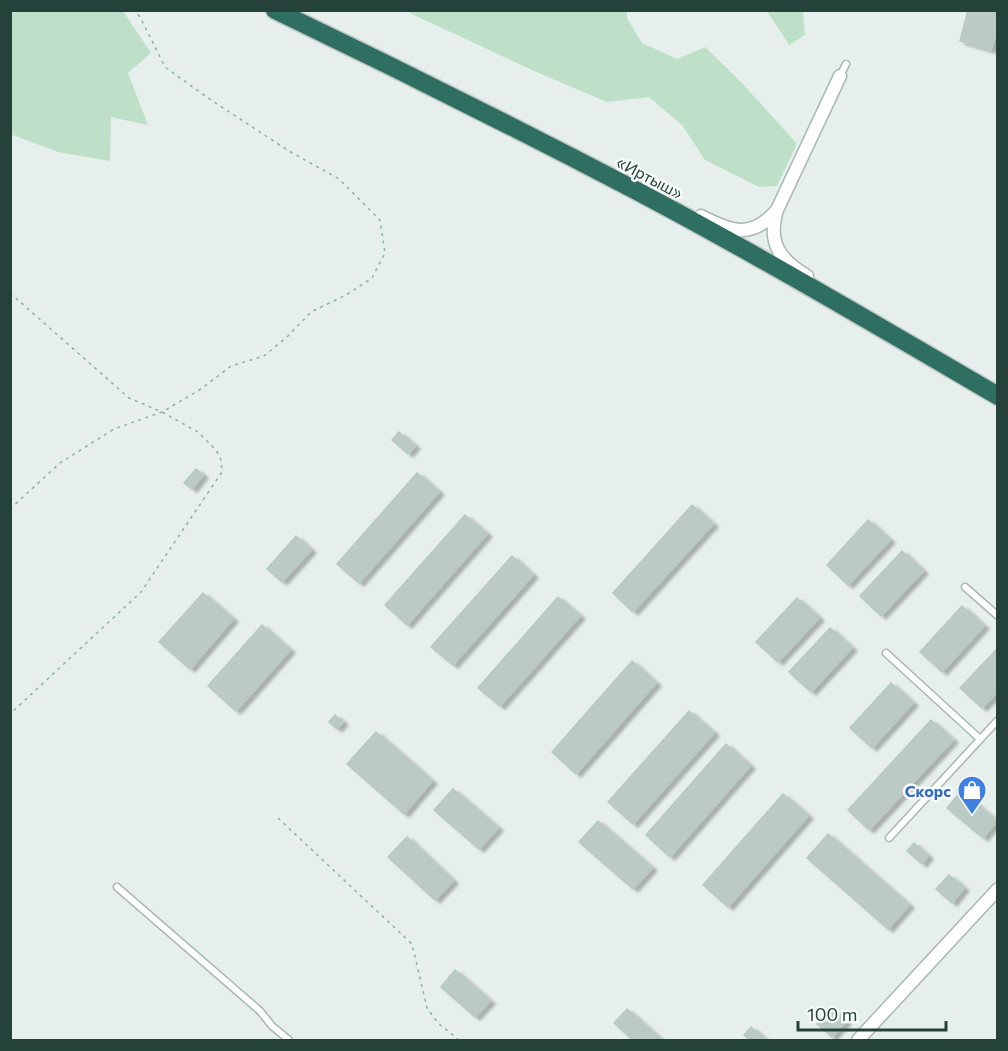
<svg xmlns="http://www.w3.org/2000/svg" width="1008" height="1051" font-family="Commissioner,sans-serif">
<defs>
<filter id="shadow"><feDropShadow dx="5" dy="3" stdDeviation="1.5" flood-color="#0004"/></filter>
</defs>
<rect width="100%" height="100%" fill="#e6efeb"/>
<path fill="#bfe0c8" d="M 11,10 L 123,11 L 151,53 L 128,73 L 148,125 L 111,117 L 110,161 L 58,152 L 13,135 L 11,136 Z
M 407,11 L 627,11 L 627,18 L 642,43 L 677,59 L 705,47 L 743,84 L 797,144 L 777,186 L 759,187 L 705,160 L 682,125 L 649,97 L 607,102 L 534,71 L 414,15 Z
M 767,11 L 803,11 L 805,35 L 789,45 Z"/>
<path fill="#bbcac4" stroke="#b8c9c2" stroke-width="1.5" filter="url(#shadow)" d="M 968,10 L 998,10 L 998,28 L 991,50 L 960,41 Z
M 399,432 L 415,446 L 408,454 L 392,440 Z
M 196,469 L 203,475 L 192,489 L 184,483 Z
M 417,473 L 439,492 L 359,583 L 337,564 Z
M 692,505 L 713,524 L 633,612 L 613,593 Z
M 465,515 L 487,534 L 407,625 L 385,605 Z
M 868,520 L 890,540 L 848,585 L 827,565 Z
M 296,536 L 311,550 L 282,582 L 267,569 Z
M 902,551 L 923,571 L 881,616 L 860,596 Z
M 512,556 L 533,575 L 453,665 L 431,647 Z
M 203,593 L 233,619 L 190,669 L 159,642 Z
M 558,597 L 580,616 L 500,706 L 478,688 Z
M 797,598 L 819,618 L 778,662 L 756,642 Z
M 962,606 L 984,626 L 942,672 L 920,652 Z
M 262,625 L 290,650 L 236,711 L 208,686 Z
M 830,628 L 852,648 L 811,692 L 789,672 Z
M 998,648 L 998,691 L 982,708 L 960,688 Z
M 632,661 L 656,683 L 576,774 L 552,752 Z
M 891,683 L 913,703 L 872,748 L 850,728 Z
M 689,711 L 714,733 L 633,824 L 608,802 Z
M 335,715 L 343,722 L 337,729 L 329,722 Z
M 931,720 L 953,740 L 869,830 L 848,810 Z
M 376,732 L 432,781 L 404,814 L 347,764 Z
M 726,744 L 750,766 L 670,857 L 646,835 Z
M 453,789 L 498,828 L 479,849 L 434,810 Z
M 961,791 L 997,821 L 983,838 L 947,808 Z
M 783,794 L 808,816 L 728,907 L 703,885 Z
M 598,821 L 652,868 L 633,889 L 579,842 Z
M 828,834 L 909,905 L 888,929 L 807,858 Z
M 407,837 L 453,881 L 435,900 L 388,857 Z
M 914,843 L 928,856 L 922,864 L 907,851 Z
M 949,875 L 964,888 L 952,903 L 936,889 Z
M 455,970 L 490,1001 L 475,1017 L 441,987 Z
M 831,1008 L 846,1021 L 832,1037 L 817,1024 Z
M 627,1009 L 661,1040 L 633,1040 L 614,1023 Z
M 751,1027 L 766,1040 L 750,1040 L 744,1035 Z"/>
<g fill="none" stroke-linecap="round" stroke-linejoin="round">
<g stroke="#a8b8b2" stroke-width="9">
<path id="lane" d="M 840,76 L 846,64
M 965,587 L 998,616
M 886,653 L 980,739
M 889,838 L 998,720
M 117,887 L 260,1011 L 272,1026 L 289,1040"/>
</g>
<g stroke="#a8b8b2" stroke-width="15">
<path id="street" d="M 701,216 C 730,231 751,240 776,211
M 807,276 C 780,260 767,243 777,210 L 840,76
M 858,1040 L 998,889"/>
</g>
<g stroke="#c2cac8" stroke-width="21">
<path id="highway" d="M 275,10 C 396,68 516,128 635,190 C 758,255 878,326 998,396"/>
</g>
<path stroke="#86b3a5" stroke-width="1.5" stroke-dasharray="3 4.5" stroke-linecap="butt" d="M 10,293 L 129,398 L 162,412 L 198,432 L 216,450 L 221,460 L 222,472 L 141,592 L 10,714
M 10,509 L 60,463 L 114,429 L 162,412 L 201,389 L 231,366 L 264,356 L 287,337 L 311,312 L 346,295 L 372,278 L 385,253 L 380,220 L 339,179 L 289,151 L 208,98 L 165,67 L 140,17 L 134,10
M 278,818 L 412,944 L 427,1008 L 438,1023 L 459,1040"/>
<use href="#lane" stroke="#fff" stroke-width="6"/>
<use href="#street" stroke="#fff" stroke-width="12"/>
<use href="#highway" stroke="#2f6f62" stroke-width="18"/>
</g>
<defs>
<g id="shop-pin" transform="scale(1.5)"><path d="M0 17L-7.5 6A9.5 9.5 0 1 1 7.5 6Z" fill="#3f7fe0" stroke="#f7fbf9"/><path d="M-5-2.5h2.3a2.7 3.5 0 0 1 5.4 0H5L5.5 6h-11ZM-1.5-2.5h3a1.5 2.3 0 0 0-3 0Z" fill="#fff"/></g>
</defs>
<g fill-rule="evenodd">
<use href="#shop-pin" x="972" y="790"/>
</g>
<g text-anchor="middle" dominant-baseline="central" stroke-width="5" stroke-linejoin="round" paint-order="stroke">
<g font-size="16" fill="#24423a" stroke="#f7fbf9">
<text transform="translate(650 177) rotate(28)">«Иртыш»</text>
</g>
<g font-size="16" font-weight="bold" fill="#366cbe" stroke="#f7fbf9" text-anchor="end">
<text x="951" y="790">Скорс</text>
</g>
</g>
<rect width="1008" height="1051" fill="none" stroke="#24423a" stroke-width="24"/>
<path d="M798 1021v9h148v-9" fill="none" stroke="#24423a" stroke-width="3"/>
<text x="807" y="1021" font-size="18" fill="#24423a" stroke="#f7fbf9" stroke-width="4.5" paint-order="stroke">100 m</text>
</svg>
